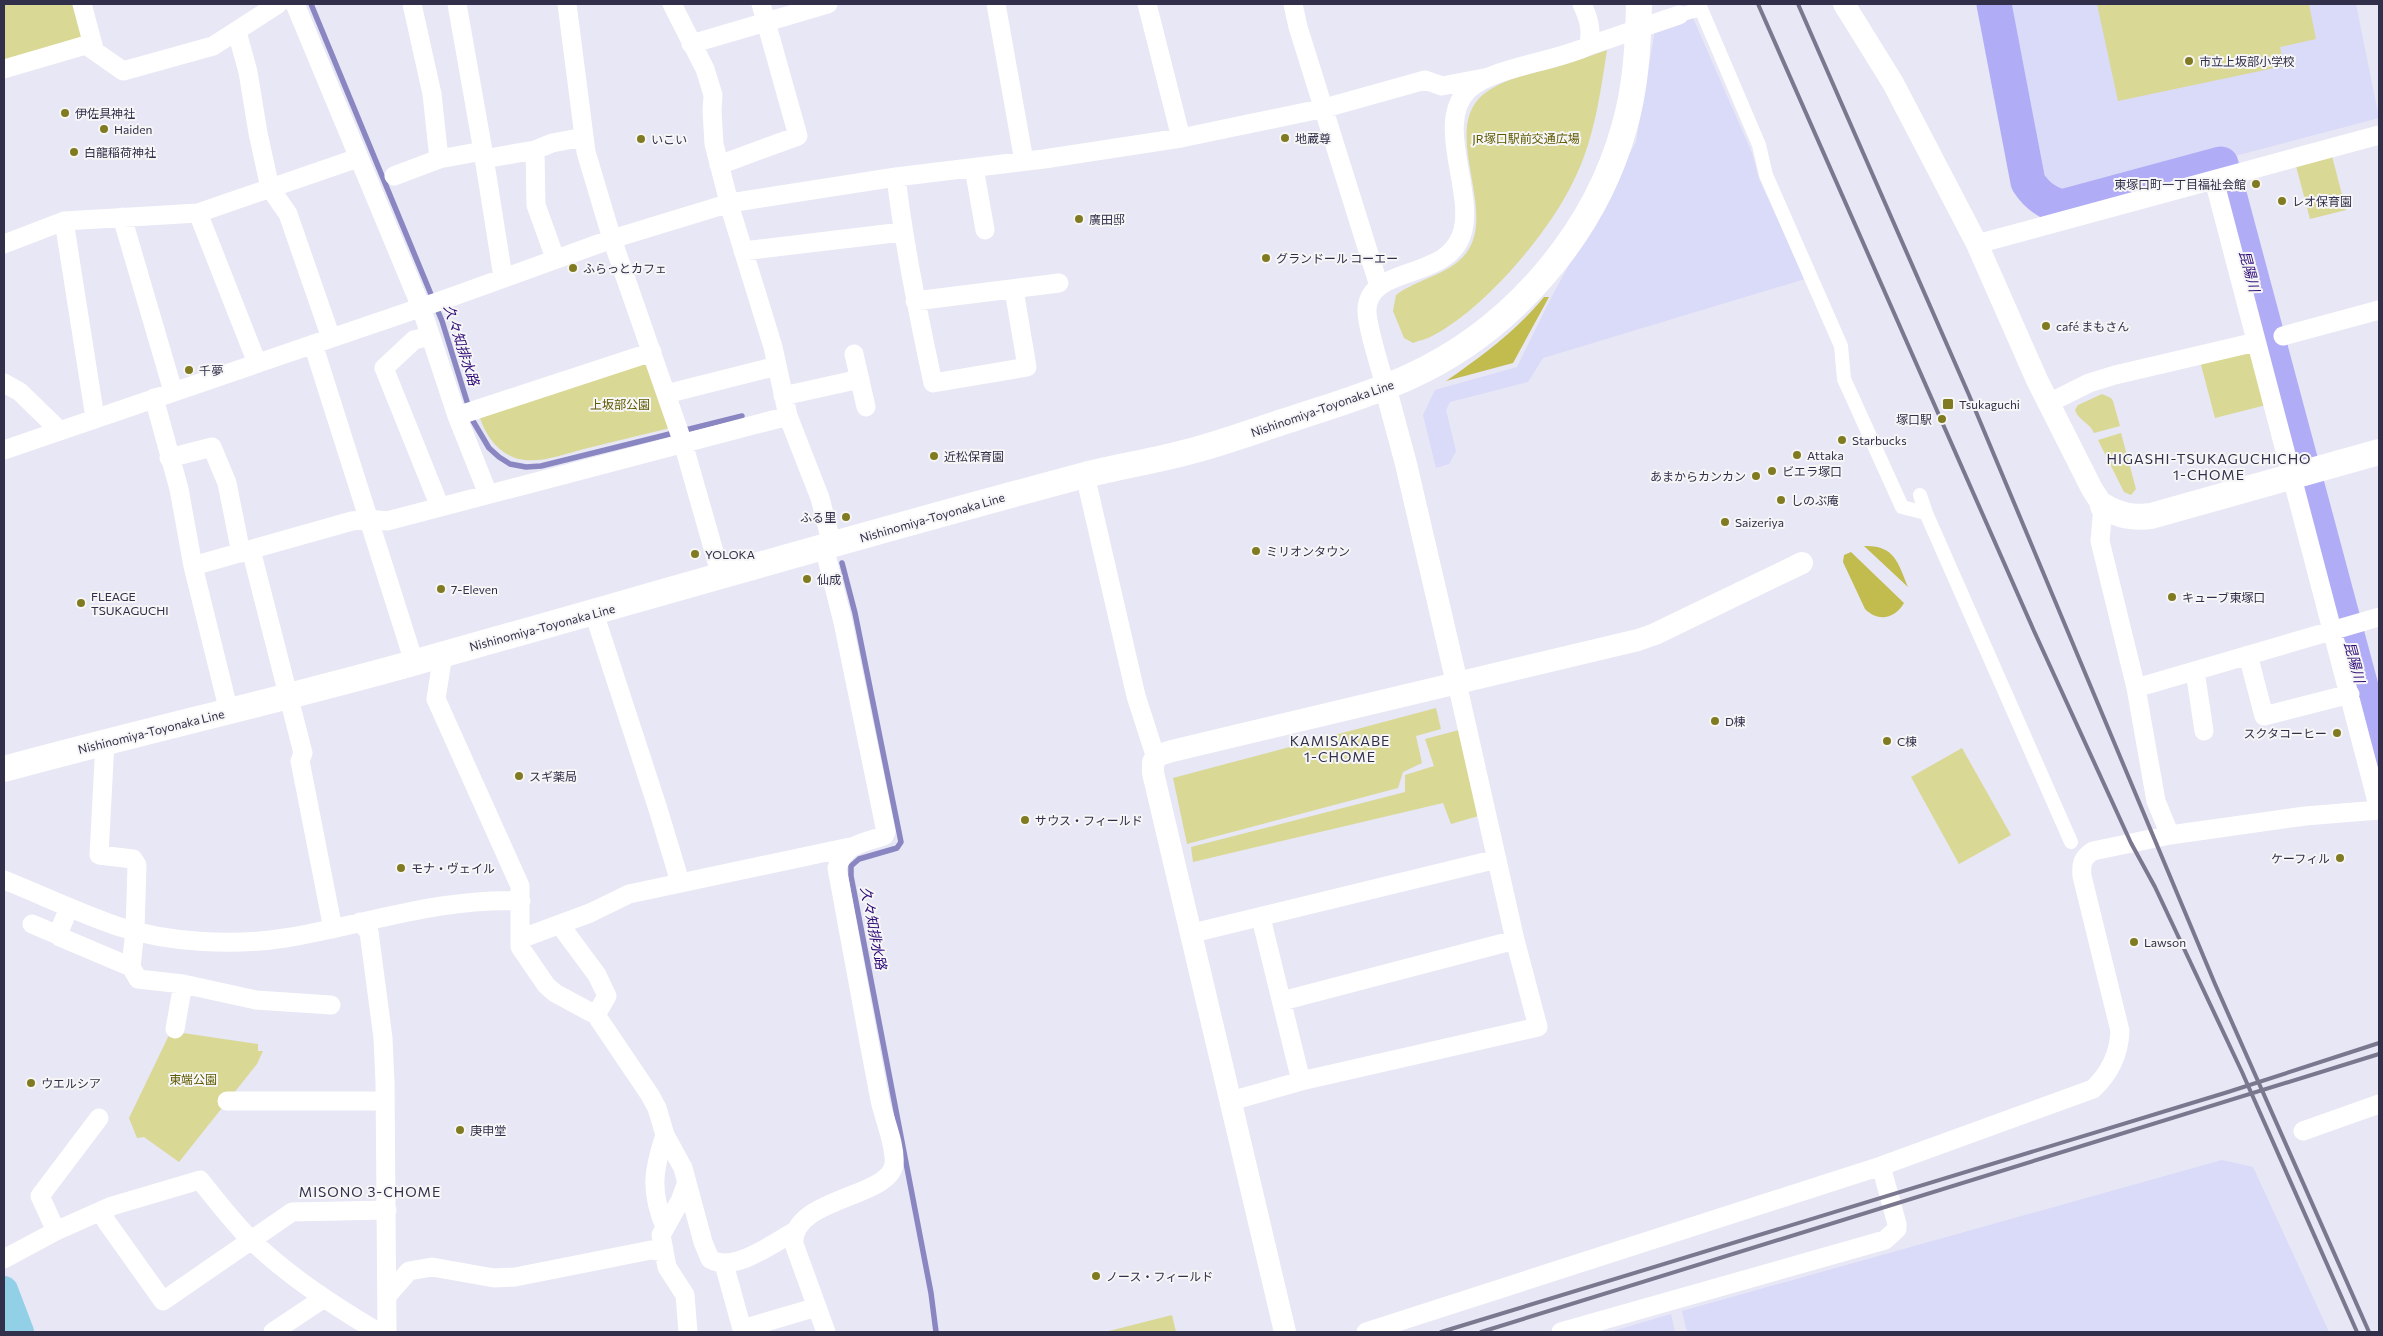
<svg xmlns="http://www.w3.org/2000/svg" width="2383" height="1336" font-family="Commissioner,'Noto Sans JP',sans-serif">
<rect width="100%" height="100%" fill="#e7e7f5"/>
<path fill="#dadaf9" d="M 2001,4 L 2356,4 L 2379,118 L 2064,201 L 2034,182 Z
M 1693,18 L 1752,153 L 1759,179 L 1805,279 L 1543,358 L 1528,382 L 1450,402 L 1446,410 L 1456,451 L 1449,464 L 1436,468 L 1423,415 L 1435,390 L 1517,367 L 1551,298 L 1636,142 L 1655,30 Z
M 2222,1160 L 2253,1167 L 2329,1332 L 1687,1332 L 1682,1311 Z
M 1671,1314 L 1675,1332 L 1610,1332 Z"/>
<path fill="#dad895" d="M 4,4 L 77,4 L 87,40 L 4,64 Z
M 2097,4 L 2309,4 L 2316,39 L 2280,47 L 2284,66 L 2118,101 Z
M 1607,50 C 1600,95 1594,141 1573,182 C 1548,234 1485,308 1434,335 C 1428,339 1420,340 1413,343 L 1404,338 L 1393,311 L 1396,295 C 1419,278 1450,275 1467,252 C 1499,207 1434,122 1491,89 C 1509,78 1533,73 1553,68 C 1571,63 1589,56 1607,50 Z
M 2332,156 L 2346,210 L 2310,219 L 2296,166 Z
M 2244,350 L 2254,356 L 2266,405 L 2215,418 L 2200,361 Z
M 646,359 L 670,428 C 641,435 612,442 584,449 C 564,454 540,464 519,459 C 498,454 485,435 479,415 Z
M 2102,394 L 2111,398 L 2113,401 L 2120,426 L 2094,433 C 2090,423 2078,420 2075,410 L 2078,405 Z
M 2121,433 L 2136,489 L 2131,495 L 2124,492 L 2098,440 Z
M 1436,708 L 1441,729 L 1416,736 L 1422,763 L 1403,772 L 1398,788 L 1187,844 L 1173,778 Z
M 1459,730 L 1482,815 L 1451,824 L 1443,803 L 1193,862 L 1191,847 L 1405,792 L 1405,775 L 1434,766 L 1425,739 Z
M 1962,748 L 2011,835 L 1959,864 L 1911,777 Z
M 176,1032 L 258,1044 L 258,1051 L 263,1051 L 257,1064 L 179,1162 L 144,1137 L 137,1138 L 129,1118 L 170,1033 Z
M 1172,1315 L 1176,1332 L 1105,1332 Z"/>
<path fill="#c2bb4d" d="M 1544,297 L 1549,297 L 1513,363 L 1446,381 C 1482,356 1516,331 1544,297 Z
M 1864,546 C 1895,545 1898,563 1908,587 Z
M 1851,552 L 1904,603 C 1895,619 1878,622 1865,609 L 1843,562 L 1844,555 Z"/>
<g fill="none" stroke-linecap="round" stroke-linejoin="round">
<path stroke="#8a86c2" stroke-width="5.5" d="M 311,4 L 442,321 L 473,421 L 489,448 L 499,457 L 510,464 L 526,467 L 541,466 L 742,416
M 842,563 L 855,613 L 901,842 L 897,848 L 859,859 L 851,866 L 851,876 L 931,1293 L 936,1332"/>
<path stroke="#b0acf6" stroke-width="35" d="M 1994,4 L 2028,182 C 2037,196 2047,203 2062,207 L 2221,164 L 2379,754"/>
<path stroke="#fff" stroke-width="14" d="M 1679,15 L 1701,9 L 1759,145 L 1766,175 L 1841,346 L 1844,379 L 1902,507 L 1926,513 L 2071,842
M 1920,495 L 1926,513"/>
<path stroke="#fff" stroke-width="19" d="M 82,4 L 94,49
M 295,4 L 421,307 L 457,416 L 488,494
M 412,4 L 432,94 L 439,159 L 483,151 L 503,277
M 457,4 L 483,151
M 567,4 L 586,152 L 612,239 L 683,443 L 721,576
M 672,4 L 705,69 L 713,95 L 712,111 L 714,144 L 732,214 L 773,347 L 788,416 L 820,498 L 832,545
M 996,4 L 1024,161
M 1147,4 L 1181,138
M 1293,4 L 1298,27 L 1379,286
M 237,32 L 248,72 L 258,133 L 270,188 L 288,214 L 331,338
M 691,44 L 828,4
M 1588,46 L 1679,15
M 4,69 L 86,45 L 123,71 L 213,46 L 278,4
M 535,150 L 536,205 L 555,258
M 484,159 L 535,150 L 552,143 L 584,137
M 719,165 L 798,136 L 761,4
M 974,168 L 985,230
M 394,176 L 439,159
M 896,177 C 904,246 918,314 933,383 L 1027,367 L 1014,290
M 2214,180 L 2379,809
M 198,213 L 257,363
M 122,217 L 173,391
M 64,221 L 95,418
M 4,244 L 64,221 L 198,213 L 358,158
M 1977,244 L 2379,135
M 743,251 L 902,232
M 915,301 L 1059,283
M 430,336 L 414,340 L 384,368 L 440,507
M 2283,336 L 2379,310
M 313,344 L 414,662
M 854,354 L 866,407
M 4,383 L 20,392 L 59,430
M 1385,386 C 1381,369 1366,325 1367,309 C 1369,264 1451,282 1463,230 C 1473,189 1435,122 1468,90 C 1491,67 1556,62 1588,46 C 1593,31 1588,17 1582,4
M 666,394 L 777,366
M 783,396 L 860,379
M 154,398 L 179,489 L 193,566 L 229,712
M 2049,403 L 2089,383 L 2115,375 L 2256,342
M 457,416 L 652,352
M 4,450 L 443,300 L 612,239 L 730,203 L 896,177 L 1044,159 L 1181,138 L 1325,108 L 1425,80 L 1442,86 L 1484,78
M 169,458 L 212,447 L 227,483 L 241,553
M 1085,475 L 1136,696 L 1156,758
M 2103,506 L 2100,541 L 2136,688 L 2156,801 L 2170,835
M 824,547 L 843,622 L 886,832 L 884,836 C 862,843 845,844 837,868 C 852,946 865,1023 880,1100 C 884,1119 896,1146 894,1164 C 890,1198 790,1198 794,1244 L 826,1332
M 251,550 L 303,753 L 300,761 L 333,929
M 193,566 L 352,521 L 370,519 L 387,521 L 788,416
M 594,613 L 658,809 L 680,882
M 443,654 L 436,699 L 520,886 L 520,947 L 546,985 L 555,993 L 596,1015 L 650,1095 L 657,1108 L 665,1135 L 683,1168 L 703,1242 L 710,1259 C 733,1274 775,1242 795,1231
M 2248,655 L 2264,716 L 2350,694
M 2195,671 L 2204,731
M 2136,688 L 2379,617
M 105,742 L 99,855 L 133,859 L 137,865 L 135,930 L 131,967 L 138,979 L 183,984 L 256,1000 L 331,1005
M 4,880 C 42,895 81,914 120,927 C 170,943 234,946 285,938 C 364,925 441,897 521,901
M 69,907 L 58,935 L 60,937 L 131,967
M 1261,918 L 1301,1081
M 360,922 L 369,932 L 383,1038 L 385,1083 L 387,1332
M 32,924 L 58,935
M 560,925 L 597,975 L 607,996 L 596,1015
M 1193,933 L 1497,859
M 520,939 L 590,913 L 629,894 L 850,847
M 1282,1001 L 1515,940
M 175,1029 L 183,984
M 227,1101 L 385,1101
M 1231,1101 L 1301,1081 L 1538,1027 L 1515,940 L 1457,683
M 2303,1131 L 2379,1104
M 687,1182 L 680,1201 L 661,1235 L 667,1267 L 685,1295 L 688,1332
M 106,1221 L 163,1301 L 292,1212 L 387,1210
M 665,1227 C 650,1191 653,1171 665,1135
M 56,1231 L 40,1196 L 99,1118
M 4,1259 L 58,1230 L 112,1206 L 200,1180 C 216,1200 232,1221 250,1239 C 288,1276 333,1305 378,1332
M 724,1264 L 742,1329 L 817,1307
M 387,1296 L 409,1271 L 432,1267 L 494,1278 L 515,1277 L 651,1250 L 663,1252
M 273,1332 L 324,1298
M 1366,1332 L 1881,1166 L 2093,1089 C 2110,1073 2119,1055 2120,1031 L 2082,876 C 2081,864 2082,858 2093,851 L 2170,835 L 2305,816 L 2379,810
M 1561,1332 L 1885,1240 L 1897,1229 L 1897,1224 L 1881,1166"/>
<path stroke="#fff" stroke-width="22" d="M 1844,4 L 1893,83 L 1977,244 L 2037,380 L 2092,489 L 2103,506
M 1385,386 L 1406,464 L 1457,683
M 1285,1332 L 1153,773 L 1153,762 L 1159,755 L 1172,751 L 1638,640 L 1655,634 L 1802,563"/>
<path stroke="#fff" stroke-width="26" d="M 2103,506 C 2120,516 2132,518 2151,516 L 2379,452
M 4,769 C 140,732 277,701 413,663 C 637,600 860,535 1085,475 C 1122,466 1159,460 1195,450 C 1228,441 1260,429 1292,419 C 1331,406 1372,394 1409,377 C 1511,331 1594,235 1624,128 C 1636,87 1638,46 1639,4"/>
<path stroke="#91d0e6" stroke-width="28" d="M 4,1290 L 20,1332"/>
<path stroke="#7a788e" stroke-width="4" d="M 1758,4 L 2034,631 L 2131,843 L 2155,887 L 2242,1072 L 2357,1332
M 1798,4 L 1969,395 L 2215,984 L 2369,1332
M 1441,1332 L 2228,1092 L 2379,1043
M 1481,1332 L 2379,1054"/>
</g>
<g fill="#807a21" stroke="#f6f6f6" stroke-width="2">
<circle cx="2189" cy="61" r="5"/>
<circle cx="65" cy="113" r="5"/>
<circle cx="104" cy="129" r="5"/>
<circle cx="1285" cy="138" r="5"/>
<circle cx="641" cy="139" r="5"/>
<circle cx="74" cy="152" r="5"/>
<circle cx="2256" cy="184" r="5"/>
<circle cx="2282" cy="201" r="5"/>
<circle cx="1079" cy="219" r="5"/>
<circle cx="1266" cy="258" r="5"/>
<circle cx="573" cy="268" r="5"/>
<circle cx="2046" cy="326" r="5"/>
<circle cx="189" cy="370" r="5"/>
<rect x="1942" y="398" width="12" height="12" rx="2.5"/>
<circle cx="1942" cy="419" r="5"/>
<circle cx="1842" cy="440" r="5"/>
<circle cx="1797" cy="455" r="5"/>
<circle cx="934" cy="456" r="5"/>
<circle cx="1772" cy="471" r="5"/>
<circle cx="1756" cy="476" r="5"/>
<circle cx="1781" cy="500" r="5"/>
<circle cx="846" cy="517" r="5"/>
<circle cx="1725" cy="522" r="5"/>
<circle cx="1256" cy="551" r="5"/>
<circle cx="695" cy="554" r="5"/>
<circle cx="807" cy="579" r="5"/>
<circle cx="441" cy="589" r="5"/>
<circle cx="2172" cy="597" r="5"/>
<circle cx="81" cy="603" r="5"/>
<circle cx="1715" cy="721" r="5"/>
<circle cx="2337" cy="733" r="5"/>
<circle cx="1887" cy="741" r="5"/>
<circle cx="519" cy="776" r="5"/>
<circle cx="1025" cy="820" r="5"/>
<circle cx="2340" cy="858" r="5"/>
<circle cx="401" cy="868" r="5"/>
<circle cx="2134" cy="942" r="5"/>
<circle cx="31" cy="1083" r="5"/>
<circle cx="460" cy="1130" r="5"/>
<circle cx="1096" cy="1276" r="5"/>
</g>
<g text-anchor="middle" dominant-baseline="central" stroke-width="4" stroke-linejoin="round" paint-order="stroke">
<g font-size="12" fill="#312f4a" stroke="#f6f6f6" text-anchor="start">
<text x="2199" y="61">市立上坂部小学校</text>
<text x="75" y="113">伊佐具神社</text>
<text x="114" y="129">Haiden</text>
<text x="1295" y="138">地蔵尊</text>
<text x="651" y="139">いこい</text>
<text x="84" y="152">白龍稲荷神社</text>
<text x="2246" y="184" text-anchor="end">東塚口町一丁目福祉会館</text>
<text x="2292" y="201">レオ保育園</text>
<text x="1089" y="219">廣田邸</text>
<text x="1276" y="258">グランドール コーエー</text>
<text x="583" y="268">ふらっとカフェ</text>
<text x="2056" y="326">café まもさん</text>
<text x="199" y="370">千夢</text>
<text x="1959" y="404">Tsukaguchi</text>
<text x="1932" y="419" text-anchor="end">塚口駅</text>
<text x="1852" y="440">Starbucks</text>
<text x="1807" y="455">Attaka</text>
<text x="944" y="456">近松保育園</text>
<text x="1782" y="471">ビエラ塚口</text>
<text x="1746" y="476" text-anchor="end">あまからカンカン</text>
<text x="1791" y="500">しのぶ庵</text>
<text x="836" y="517" text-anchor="end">ふる里</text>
<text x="1735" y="522">Saizeriya</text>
<text x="1266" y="551">ミリオンタウン</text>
<text x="705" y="554">YOLOKA</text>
<text x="817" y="579">仙成</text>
<text x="451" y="589">7-Eleven</text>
<text x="91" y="596">FLEAGE<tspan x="91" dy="14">TSUKAGUCHI</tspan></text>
<text x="2182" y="597">キューブ東塚口</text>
<text x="1725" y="721">D棟</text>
<text x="2327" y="733" text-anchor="end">スクタコーヒー</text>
<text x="1897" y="741">C棟</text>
<text x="529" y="776">スギ薬局</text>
<text x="1035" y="820">サウス・フィールド</text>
<text x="2330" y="858" text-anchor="end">ケーフィル</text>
<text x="411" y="868">モナ・ヴェイル</text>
<text x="2144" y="942">Lawson</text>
<text x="41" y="1083">ウエルシア</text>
<text x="470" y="1130">庚申堂</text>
<text x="1106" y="1276">ノース・フィールド</text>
</g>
<g font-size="12" fill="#5e5900" stroke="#f6f6f6">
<text x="1526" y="138">JR塚口駅前交通広場</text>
<text x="620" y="404">上坂部公園</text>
<text x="193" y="1079">東端公園</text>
</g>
<g font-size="12" fill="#312f4a" stroke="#f6f6f6">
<text transform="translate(1322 408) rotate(-19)">Nishinomiya-Toyonaka Line</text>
<text transform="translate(932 517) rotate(-16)">Nishinomiya-Toyonaka Line</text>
<text transform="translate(542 627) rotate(-15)">Nishinomiya-Toyonaka Line</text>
<text transform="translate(151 731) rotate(-14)">Nishinomiya-Toyonaka Line</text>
</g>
<g font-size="14" font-style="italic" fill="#2e0a78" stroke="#f6f6f6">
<text transform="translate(2250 271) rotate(75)">昆陽川</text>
<text transform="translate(462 345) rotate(72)">久々知排水路</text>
<text transform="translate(2355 662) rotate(75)">昆陽川</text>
<text transform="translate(874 928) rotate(79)">久々知排水路</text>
</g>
<g font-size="14" letter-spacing="1" fill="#312f4a" stroke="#f6f6f6">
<text x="2209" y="458">HIGASHI-TSUKAGUCHICHO<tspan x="2209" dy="16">1-CHOME</tspan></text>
<text x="1340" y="740">KAMISAKABE<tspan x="1340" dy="16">1-CHOME</tspan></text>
<text x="370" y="1191">MISONO 3-CHOME</text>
</g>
</g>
<rect width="2383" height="1336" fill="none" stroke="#312f4a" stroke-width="10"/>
</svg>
